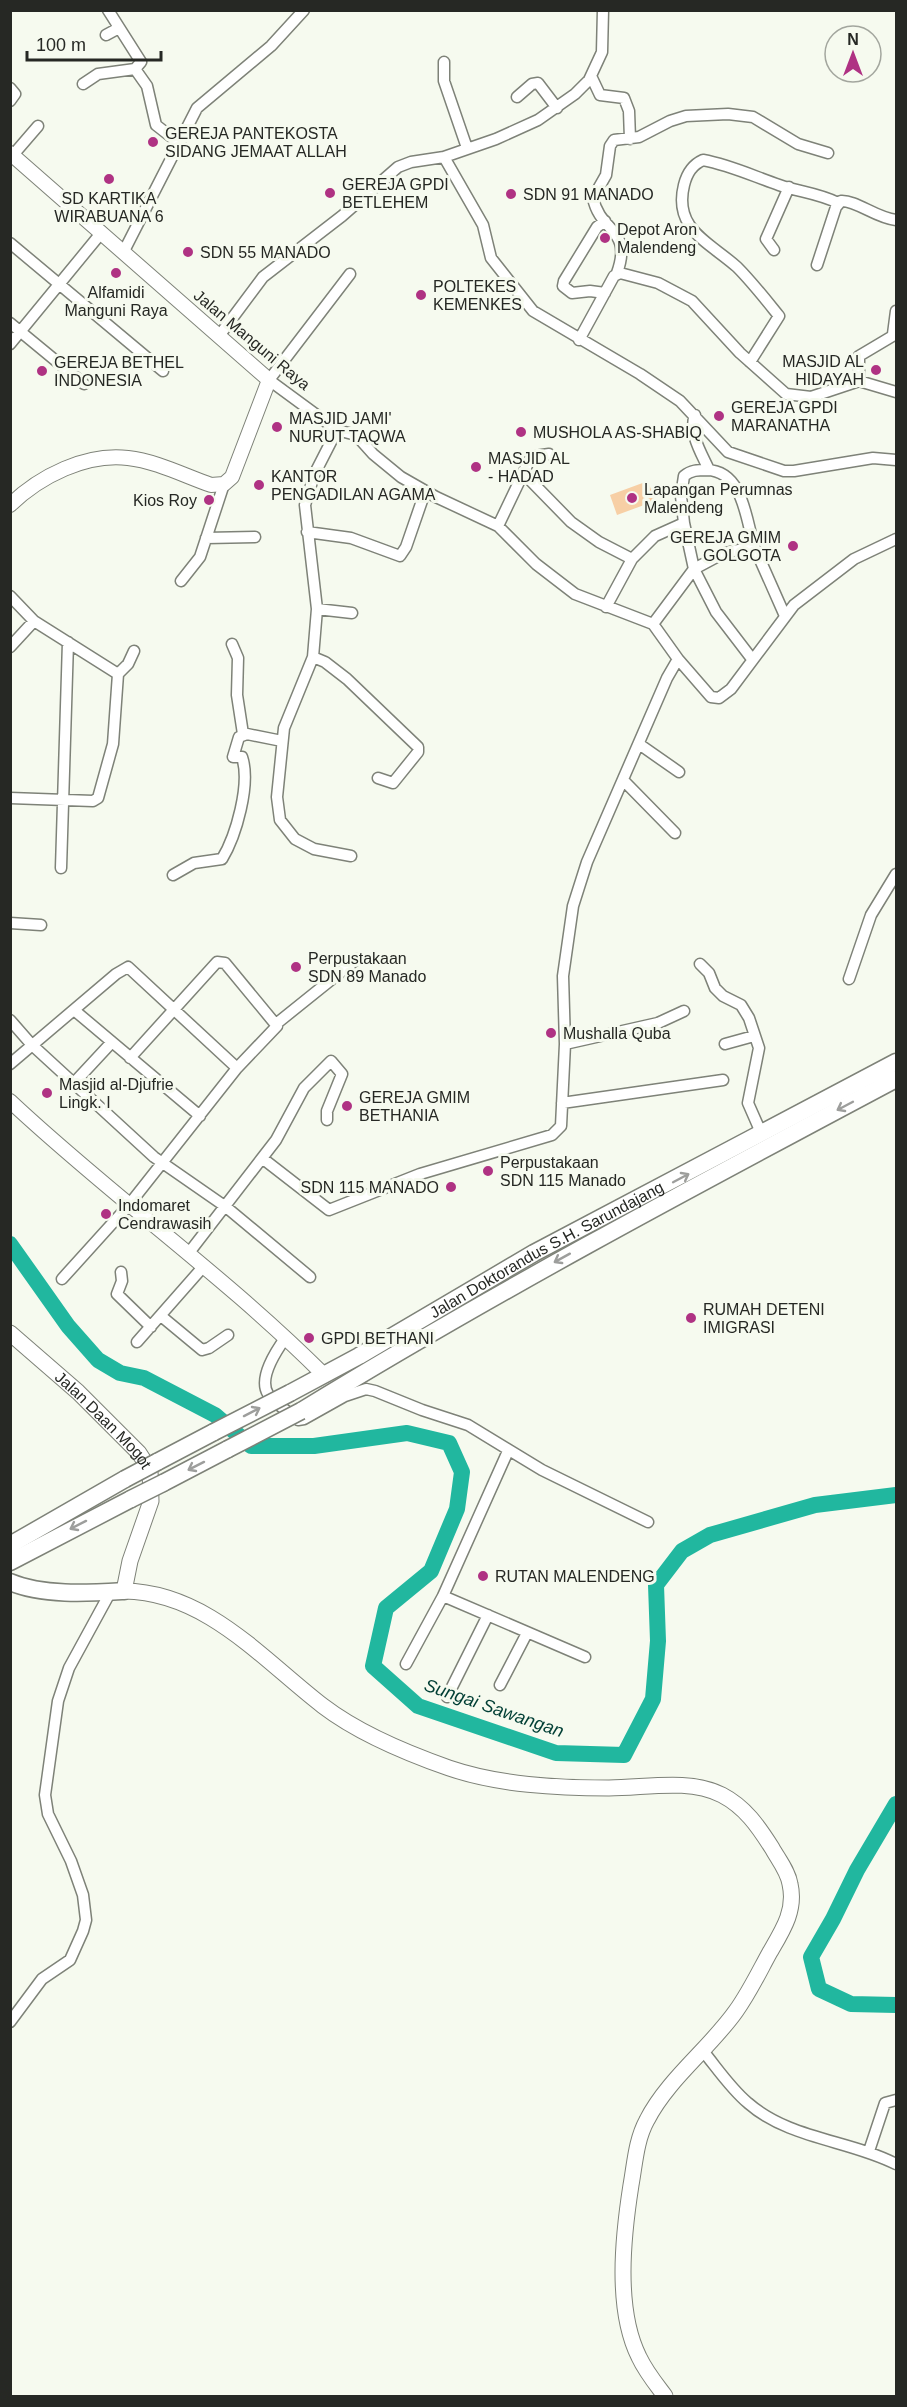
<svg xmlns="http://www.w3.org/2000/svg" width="907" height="2407" font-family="Helvetica,sans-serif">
<rect width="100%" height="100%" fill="#f6faef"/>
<path fill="#f7cfa5" d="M 648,481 L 655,501 L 617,515 L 610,495 Z"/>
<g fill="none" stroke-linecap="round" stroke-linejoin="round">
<path stroke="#21b79f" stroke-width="16" d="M 10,1244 L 68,1326 L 98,1360 L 120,1373 L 144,1378 L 215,1415 L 251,1446 L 314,1446 L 407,1433 L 449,1443 L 462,1472 L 457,1509 L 431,1571 L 386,1608 L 373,1666 L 418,1706 L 556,1753 L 624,1755 L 653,1699 L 658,1641 L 656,1585 L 682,1551 L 710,1535 L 815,1505 L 896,1495
M 896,1804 L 857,1870 L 833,1919 L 811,1957 L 819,1989 L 851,2004 L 896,2005"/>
<g stroke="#7e8278" stroke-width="13">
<path id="minor" d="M 106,35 L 119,28
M 444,62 L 444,81 L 467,148
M 135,69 L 147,86 L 156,125 L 179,143
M 591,76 L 600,95 L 624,98 L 629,111 L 630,139
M 83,84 L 98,74 L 135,69 L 141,62 L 108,10
M 10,88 L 15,94 L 10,101
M 517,97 L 532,84 L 538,83 L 557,108
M 13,155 L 38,126
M 444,157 L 483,225 L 491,258 L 533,311 L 640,374 L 680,401 L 728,452 L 784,471 L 794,471 L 873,458 L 896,460
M 605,221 L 597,227 L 564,281 L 563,286 L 572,293 L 590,291 L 605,293
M 10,243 L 163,371
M 774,250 L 766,239 L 789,187
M 124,251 L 197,108 L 271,46 L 304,10
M 817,265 L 836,207 L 841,201 C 856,200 876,218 896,220
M 617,273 C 633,228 600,233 593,198 L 606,175 L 610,146 L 614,140 L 639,137 L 670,121 L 686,116 L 728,114 L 753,117 L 798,144 L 828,153
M 350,274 L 269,380 L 337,430 L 356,435 L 373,454 L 401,477 L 436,497 L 498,526 L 536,564 L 575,594 L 653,624 L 678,659 L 711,697 L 719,698 L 731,689 L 794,605 L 854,559 L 896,539
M 10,323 L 84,384
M 893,334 L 896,311
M 219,336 L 263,277 L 342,216 L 398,167 L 411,162 L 444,157 L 496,139 L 538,120 L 575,94 L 589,80 L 602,52 L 603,10
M 579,340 L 614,276 L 620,273 L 658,283 L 692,301 L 740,353 L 786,394 L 811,397 L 859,381 L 896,392
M 10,344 L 102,232
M 750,362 L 779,316 C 766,300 752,282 737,267 C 709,242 673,229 684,185 C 687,173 692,165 703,160 C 730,165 753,176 779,185 C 799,192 818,193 838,203
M 859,381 L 859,356 L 896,334
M 695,415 C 688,433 702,454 709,470
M 337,430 L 314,475 L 305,505 L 317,609 L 313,657 L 284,728 L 277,797 L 280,820 L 295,839 L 314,849 L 351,856
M 520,477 L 529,479 L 571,522 L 599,542 L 632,559 L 606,607
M 684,523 L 681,496 L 684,476 C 691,470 698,470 707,470 C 743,471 746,519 754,546
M 498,526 L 529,461 L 535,456 L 549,454
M 307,532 L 351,538 L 400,556 L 406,547 L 425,492
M 206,538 L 255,537
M 632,559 L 655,536 L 684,523 L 694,569 L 653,624
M 181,581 L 200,557 L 224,484
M 10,596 L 34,621 L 118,674
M 317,609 L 352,613
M 232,644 L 238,658 L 237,695 L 243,734
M 10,647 L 34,621
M 313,657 L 325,662 L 347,679 L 418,747 L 418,752 L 393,783 L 378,778
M 752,659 L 716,612 L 694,569 L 722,554 L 754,546 L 785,616
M 118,674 L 128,664 L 134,651
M 639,744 L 679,772
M 624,781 L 675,833
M 10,798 L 93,801 L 98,798 L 113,744 L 118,674
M 61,868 L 68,642
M 173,875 L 194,863 L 222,859 C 236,836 251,784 242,757 L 233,757 L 239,737 L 247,734 L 282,741
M 10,923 L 41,925
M 700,964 L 709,973 L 715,988 L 723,996 L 741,1005 L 749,1018 L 759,1048 L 748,1103 L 762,1135
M 849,979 L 871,915 L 896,874
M 74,1010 L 200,1116
M 10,1020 L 31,1044 L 154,1157 L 226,1207 L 310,1277
M 276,1024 L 357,959
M 565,1044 L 658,1023 L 684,1011
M 725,1044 L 754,1036
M 10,1064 L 116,974 L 128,967 L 237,1068
M 73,1084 L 112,1042
M 562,1103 L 723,1080
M 262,1158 L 329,1210 L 420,1174 L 552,1135 L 561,1126 L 565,1044 L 563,976 L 573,906 L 587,862 L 667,678 L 678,659
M 188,1254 L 276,1140 L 304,1088 L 331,1061 L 342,1074 L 327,1111 L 327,1120
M 121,1272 L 122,1281 L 117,1294 L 151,1327
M 62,1279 L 128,1206 L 237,1068 L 277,1026 L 225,963 L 217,962 L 130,1058
M 161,1316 L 202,1350 L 209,1348 L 228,1335
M 286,1337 C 276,1351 258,1378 268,1394 C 275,1404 289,1412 298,1420 L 304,1419 L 345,1396 L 366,1389 L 375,1391 L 422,1410 L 468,1425 L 542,1470 L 648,1522
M 137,1342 L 203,1267
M 508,1451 L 443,1596 L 585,1657
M 406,1664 L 443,1596
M 500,1685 L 527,1633
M 447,1697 L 488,1615
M 10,2022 L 42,1979 L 70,1960 L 83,1931 L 86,1920 L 83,1895 L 71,1861 L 48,1814 L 45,1795 L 58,1701 L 69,1668 L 111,1591
M 703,2051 C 717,2068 731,2089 748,2103 C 789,2139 849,2140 896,2164
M 869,2151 L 885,2103 L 896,2100"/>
</g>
<g stroke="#7e8278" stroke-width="16">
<path id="tertiary" d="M 10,153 L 269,380 L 232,477 L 224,484 L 211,485 C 185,476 156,461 128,458 C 86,453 40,476 10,505
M 10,1101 C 111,1196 225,1276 323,1374"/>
</g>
<g stroke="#7e8278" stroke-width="17">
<g id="secondary">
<path id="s1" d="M 10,1333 L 78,1392 L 139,1453 L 150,1470 L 151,1501 L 130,1561 L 124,1591 C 206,1592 262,1659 323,1706 C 357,1732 409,1754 449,1768 C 499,1785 557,1788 609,1788 C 646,1788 688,1778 722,1795 C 745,1807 758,1826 772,1848 C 778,1859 788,1871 790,1884 C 796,1910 783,1930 770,1952 C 759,1972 749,1993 736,2011 C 710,2048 668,2079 647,2120 C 636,2140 635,2163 631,2185 C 623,2236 615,2309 639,2357 C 646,2372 656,2384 665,2396"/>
</g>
</g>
<g stroke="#7e8278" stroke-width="19">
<path id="primary" d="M 10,1582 C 43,1596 89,1593 124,1591"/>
</g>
<g stroke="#7e8278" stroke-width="19">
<g id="trunk">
<path id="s2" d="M 290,1393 L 359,1356 L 534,1253 L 896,1062"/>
<path d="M 301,1411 C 495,1292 695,1186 896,1079"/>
<path d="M 157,1462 L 214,1432"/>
<path d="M 163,1483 L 228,1449"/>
<path d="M 10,1545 L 125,1479"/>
<path d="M 10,1562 L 131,1499"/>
</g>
</g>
<use href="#minor" stroke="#fff" stroke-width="10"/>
<use href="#tertiary" stroke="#fff" stroke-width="14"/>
<use href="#secondary" stroke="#fff" stroke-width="15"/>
<use href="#primary" stroke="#fff" stroke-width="16"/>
<use href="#trunk" stroke="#fff" stroke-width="16"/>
<g stroke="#7e8278" stroke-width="19" stroke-linecap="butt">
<path id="trunk-bridge" d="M 214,1432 L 290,1393
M 228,1449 L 301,1411
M 125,1479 L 157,1462
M 131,1499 L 163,1483"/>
</g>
<use href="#trunk-bridge" stroke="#fff" stroke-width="16"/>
</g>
<defs><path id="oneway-shaft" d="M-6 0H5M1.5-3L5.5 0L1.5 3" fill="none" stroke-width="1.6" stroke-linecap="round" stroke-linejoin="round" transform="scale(1.5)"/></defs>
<g stroke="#9d9e9c">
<use href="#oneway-shaft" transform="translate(845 1106) rotate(152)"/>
<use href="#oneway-shaft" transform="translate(681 1178) rotate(-28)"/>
<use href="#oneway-shaft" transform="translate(562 1258) rotate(151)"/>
<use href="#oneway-shaft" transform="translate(252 1412) rotate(-27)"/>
<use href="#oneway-shaft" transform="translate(196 1466) rotate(153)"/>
<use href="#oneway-shaft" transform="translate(78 1525) rotate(153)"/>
</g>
<g fill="#af3283" stroke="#f6faef" stroke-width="2">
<circle cx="153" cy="142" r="6"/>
<circle cx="109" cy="179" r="6"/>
<circle cx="330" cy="193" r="6"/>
<circle cx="511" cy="194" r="6"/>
<circle cx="605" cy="238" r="6"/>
<circle cx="188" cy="252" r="6"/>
<circle cx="116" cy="273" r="6"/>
<circle cx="421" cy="295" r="6"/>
<circle cx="876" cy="370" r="6"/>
<circle cx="42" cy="371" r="6"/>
<circle cx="719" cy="416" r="6"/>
<circle cx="277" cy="427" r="6"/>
<circle cx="521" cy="432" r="6"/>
<circle cx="476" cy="467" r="6"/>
<circle cx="259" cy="485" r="6"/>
<circle cx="632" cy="498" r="6"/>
<circle cx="209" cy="500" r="6"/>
<circle cx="793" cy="546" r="6"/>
<circle cx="296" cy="967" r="6"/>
<circle cx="551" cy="1033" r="6"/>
<circle cx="47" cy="1093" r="6"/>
<circle cx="347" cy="1106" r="6"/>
<circle cx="488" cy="1171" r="6"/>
<circle cx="451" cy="1187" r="6"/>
<circle cx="106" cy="1214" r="6"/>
<circle cx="691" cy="1318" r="6"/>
<circle cx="309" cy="1338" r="6"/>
<circle cx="483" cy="1576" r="6"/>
</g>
<g text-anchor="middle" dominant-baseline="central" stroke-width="6" stroke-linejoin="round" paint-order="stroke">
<g font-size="16" fill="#262824" stroke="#f6faef" text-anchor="start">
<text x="165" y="133">GEREJA PANTEKOSTA<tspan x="165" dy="18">SIDANG JEMAAT ALLAH</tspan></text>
<text x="342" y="184">GEREJA GPDI<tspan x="342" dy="18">BETLEHEM</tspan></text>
<text x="523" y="194">SDN 91 MANADO</text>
<text x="109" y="198" text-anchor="middle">SD KARTIKA<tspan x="109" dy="18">WIRABUANA 6</tspan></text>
<text x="617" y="229">Depot Aron<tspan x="617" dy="18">Malendeng</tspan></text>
<text x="200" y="252">SDN 55 MANADO</text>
<text x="433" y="286">POLTEKES<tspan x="433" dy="18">KEMENKES</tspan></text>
<text x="116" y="292" text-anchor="middle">Alfamidi<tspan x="116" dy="18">Manguni Raya</tspan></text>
<text x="864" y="361" text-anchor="end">MASJID AL<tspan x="864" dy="18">HIDAYAH</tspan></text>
<text x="54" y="362">GEREJA BETHEL<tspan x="54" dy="18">INDONESIA</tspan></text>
<text x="731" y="407">GEREJA GPDI<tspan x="731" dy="18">MARANATHA</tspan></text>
<text x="289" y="418">MASJID JAMI'<tspan x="289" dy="18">NURUT TAQWA</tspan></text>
<text x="533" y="432">MUSHOLA AS-SHABIQ</text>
<text x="488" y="458">MASJID AL<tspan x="488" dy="18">- HADAD</tspan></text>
<text x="271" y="476">KANTOR<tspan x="271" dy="18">PENGADILAN AGAMA</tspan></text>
<text x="644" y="489">Lapangan Perumnas<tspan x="644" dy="18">Malendeng</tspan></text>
<text x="197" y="500" text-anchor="end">Kios Roy</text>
<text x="781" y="537" text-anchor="end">GEREJA GMIM<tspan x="781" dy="18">GOLGOTA</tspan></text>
<text x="308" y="958">Perpustakaan<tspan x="308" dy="18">SDN 89 Manado</tspan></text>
<text x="563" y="1033">Mushalla Quba</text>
<text x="59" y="1084">Masjid al-Djufrie<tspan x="59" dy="18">Lingk. I</tspan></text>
<text x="359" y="1097">GEREJA GMIM<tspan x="359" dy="18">BETHANIA</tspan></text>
<text x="500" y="1162">Perpustakaan<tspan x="500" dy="18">SDN 115 Manado</tspan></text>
<text x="439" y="1187" text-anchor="end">SDN 115 MANADO</text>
<text x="118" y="1205">Indomaret<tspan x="118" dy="18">Cendrawasih</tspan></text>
<text x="703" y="1309">RUMAH DETENI<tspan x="703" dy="18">IMIGRASI</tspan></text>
<text x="321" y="1338">GPDI BETHANI</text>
<text x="495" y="1576">RUTAN MALENDENG</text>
</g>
<g font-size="16" fill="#262824" stroke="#f6faef">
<text transform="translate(252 340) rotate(40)">Jalan Manguni Raya</text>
<text stroke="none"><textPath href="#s2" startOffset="294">Jalan Doktorandus S.H. Sarundajang</textPath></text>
<text stroke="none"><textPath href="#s1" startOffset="128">Jalan Daan Mogot</textPath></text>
</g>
<g font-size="18" font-style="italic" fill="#003e34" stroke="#f6faef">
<text transform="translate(494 1708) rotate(19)">Sungai Sawangan</text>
</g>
</g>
<rect width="907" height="2407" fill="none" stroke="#262824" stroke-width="24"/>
<g transform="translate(853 54)"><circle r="28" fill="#f6faef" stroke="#a3a69e" stroke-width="1.5"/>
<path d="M0-4.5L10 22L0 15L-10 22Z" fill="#af3283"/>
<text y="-9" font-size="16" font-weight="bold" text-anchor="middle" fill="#262824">N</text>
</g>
<path d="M27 51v9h134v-9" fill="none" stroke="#262824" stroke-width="3"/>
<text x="36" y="51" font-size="18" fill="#262824" stroke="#f6faef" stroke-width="4.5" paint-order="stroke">100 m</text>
</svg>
